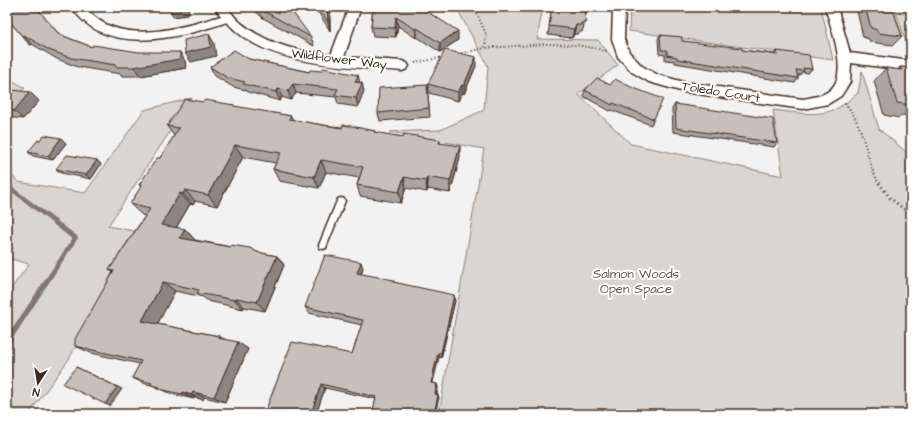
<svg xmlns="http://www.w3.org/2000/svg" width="918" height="421" font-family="'Architects Daughter',sans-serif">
<rect width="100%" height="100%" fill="#f3f2f2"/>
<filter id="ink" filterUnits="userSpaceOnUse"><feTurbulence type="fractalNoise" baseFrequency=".025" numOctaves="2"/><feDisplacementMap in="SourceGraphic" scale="8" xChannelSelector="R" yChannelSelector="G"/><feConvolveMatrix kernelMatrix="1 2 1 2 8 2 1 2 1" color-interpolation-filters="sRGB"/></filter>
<g filter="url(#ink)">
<path fill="#d8d5d2" stroke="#8a8078" d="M 456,7 L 543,7 L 537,39 L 598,40 L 618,65 L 578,94 L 631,144 L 783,176 L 773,110 C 794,112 818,118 838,108 C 845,104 852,98 858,93 L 862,71 L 879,129 L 911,156 L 911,414 L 439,414 L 484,149 L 390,132 L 440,130 L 484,110 L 488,66 Z
M 630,7 L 821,7 L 833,60 L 629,31 Z
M 894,7 L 911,7 L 911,50 L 909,50 Z
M 7,77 L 25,88 L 7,106 Z
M 192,98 L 108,226 L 139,232 L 69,359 L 29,414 L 7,414 L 7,294 L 29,264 L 7,258 L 7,169 L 18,182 L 85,193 L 144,110 Z"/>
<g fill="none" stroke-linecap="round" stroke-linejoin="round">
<path fill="#827770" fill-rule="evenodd" d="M 7,183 L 77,236 L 78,238 L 9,344 L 7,345 L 7,337 L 72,239 L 7,188 Z"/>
<g stroke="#3b2a1e" stroke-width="3">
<path id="lane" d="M 341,198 L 344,199 L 345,201 L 327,245 L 326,248 L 323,249 L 320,248 L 319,245 L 337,201 L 338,199 Z"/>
</g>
<g stroke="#3b2a1e" stroke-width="3">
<path id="street" d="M 72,7 L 85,7 C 89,11 92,15 96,18 C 129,44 185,27 221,16 L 214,7 L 227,7 C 231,12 236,19 241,23 C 266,44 299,52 331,55 L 349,7 L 361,7 L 344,57 L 402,61 L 407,63 L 409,66 L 407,69 L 402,71 C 348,66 265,67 227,22 C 180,38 104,58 72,7 Z
M 613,7 L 625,7 L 624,39 L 629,52 L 642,66 L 658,75 L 684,82 L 803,99 C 813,97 825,96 832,88 C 848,71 831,27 825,7 L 837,7 L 850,53 L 911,61 L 911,71 L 851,63 L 850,82 L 841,96 L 828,104 L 803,109 L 684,92 L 649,82 L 632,72 L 618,57 L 612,39 Z"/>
</g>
<path stroke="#3b2a1e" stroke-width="2" stroke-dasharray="1 2.5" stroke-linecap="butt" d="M 474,7 L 486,34 L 485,48 L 548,44 L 577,45 L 608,51
M 458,54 L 485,48
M 415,63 L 444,57
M 845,103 C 865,126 865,158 879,184"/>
<path stroke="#3b2a1e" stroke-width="3" stroke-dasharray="1 3.5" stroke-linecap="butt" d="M 879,183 L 890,198 L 911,215"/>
<use href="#lane" fill="#fff" fill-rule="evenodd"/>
<use href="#street" fill="#fff" fill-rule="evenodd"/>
</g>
<path fill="#aaa5a3" stroke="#3b2a1e" d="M 7,7 L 43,7 L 44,9 L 39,11 L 58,33 L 66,37 L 92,47 L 185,61 L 186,68 L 140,76 L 122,76 L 121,74 L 78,67 L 57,59 L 32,44 L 30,45 L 22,36 L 8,19 L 7,20 Z
M 251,7 L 285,7 L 311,37 L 314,46 L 263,18 L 253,9 Z
M 315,7 L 330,7 L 330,31 Z
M 373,7 L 458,40 L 440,52 L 417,37 L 416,38 L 398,26 L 396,37 L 373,36 L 371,27 Z
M 552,7 L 587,7 L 586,12 L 585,23 L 582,32 L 579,32 L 578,34 L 574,34 L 572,38 L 548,35 Z
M 856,7 L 892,7 L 902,36 L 893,45 L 870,42 L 869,39 L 863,37 Z
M 660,35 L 682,41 L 742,50 L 774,54 L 777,51 L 812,69 L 808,73 L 802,72 L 800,75 L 798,75 L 798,78 L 795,83 L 675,63 L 675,61 L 665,60 L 665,55 L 659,54 L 658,39 Z
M 249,59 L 360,83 L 364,91 L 358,107 L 338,104 L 336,97 L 296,93 L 291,100 L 282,97 L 280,101 L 248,92 L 246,90 L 233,87 L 215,76 L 210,67 Z
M 476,66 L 464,94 L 462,93 L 458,101 L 429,93 L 428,84 Z
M 900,67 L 911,68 L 911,116 L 902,115 L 899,118 L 884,115 L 874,81 L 886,68 L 897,70 Z
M 427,85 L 430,117 L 380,121 L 378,113 Z
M 585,90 L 654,119 L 651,125 L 611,110 L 610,111 L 583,96 Z
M 30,92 L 39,101 L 23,119 L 7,117 L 7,95 Z
M 203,102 L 234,105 L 235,107 L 291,116 L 293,120 L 323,125 L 375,131 L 375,133 L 403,137 L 440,140 L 440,143 L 460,158 L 450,193 L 428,189 L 427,192 L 406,188 L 401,203 L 360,196 L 357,185 L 359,178 L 326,172 L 319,188 L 279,181 L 273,169 L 276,163 L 243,157 L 217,206 L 195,201 L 193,205 L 190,204 L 176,228 L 185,229 L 195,240 L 277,256 L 284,265 L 265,311 L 244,307 L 243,309 L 208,301 L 203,297 L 175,291 L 157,324 L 219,336 L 224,339 L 248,349 L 225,402 L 204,397 L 203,400 L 195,397 L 194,399 L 172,394 L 152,385 L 146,384 L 132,378 L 140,364 L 91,353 L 75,346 L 113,272 L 109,270 L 145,216 L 142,215 L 130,204 L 141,187 L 139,185 L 160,158 L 174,136 L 167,126 Z
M 675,104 L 777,143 L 774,147 L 673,132 L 672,109 Z
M 66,143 L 53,160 L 33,156 L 28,152 Z
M 101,164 L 91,179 L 61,173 L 56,169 Z
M 363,268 L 361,274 L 394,282 L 455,301 L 441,358 L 439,357 L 432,383 L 437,384 L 438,388 L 437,394 L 439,398 L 376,399 L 325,388 L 316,414 L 270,414 L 265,412 L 352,354 L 362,325 L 309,313 L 305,307 Z"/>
<path fill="#8b8684" stroke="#3b2a1e" d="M 36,7 L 43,7 L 44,9 L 39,11 Z
M 167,7 L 189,7 L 188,15 L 173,17 Z
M 327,7 L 330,7 L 330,31 L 328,22 Z
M 396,17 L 398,26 L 396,37 L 395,28 Z
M 576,25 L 574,34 L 572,38 L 574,29 Z
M 417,28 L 417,37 L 416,38 L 415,29 Z
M 458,31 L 458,40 L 440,52 L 440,43 Z
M 209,34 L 214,43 L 216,56 L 191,62 L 185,53 Z
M 24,35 L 32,44 L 30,45 L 22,36 Z
M 180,52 L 185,61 L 186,68 L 140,76 L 134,67 Z
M 476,57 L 476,66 L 464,94 L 464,85 Z
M 358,75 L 360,83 L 355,82 Z
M 362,83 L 364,91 L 358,107 L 356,98 Z
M 293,84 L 296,93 L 291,100 L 288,91 Z
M 462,85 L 462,93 L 458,101 L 458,92 Z
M 278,89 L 282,97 L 280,101 L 276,92 Z
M 30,92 L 39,101 L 23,119 L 14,111 Z
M 61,138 L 66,143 L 53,160 L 48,156 Z
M 235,145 L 243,157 L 217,206 L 208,195 Z
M 460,146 L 460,158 L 450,193 L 450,181 Z
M 97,160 L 101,164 L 91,179 L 86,175 Z
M 321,160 L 326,172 L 319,188 L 314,177 Z
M 404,177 L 406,188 L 401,203 L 399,192 Z
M 427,177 L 428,189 L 427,192 L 426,181 Z
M 185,190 L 195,201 L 193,205 L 183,194 Z
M 180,193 L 190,204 L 172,235 L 161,225 Z
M 185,229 L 195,240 L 191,248 L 180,238 Z
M 277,256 L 284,265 L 265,311 L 257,302 Z
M 361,262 L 363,268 L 359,279 L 357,273 Z
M 163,282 L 175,291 L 155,329 L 142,321 Z
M 454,295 L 455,301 L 441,358 L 441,353 Z
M 236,298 L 244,307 L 243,309 L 235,300 Z
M 238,342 L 248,349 L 225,402 L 214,397 Z
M 438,353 L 439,357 L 432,387 L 431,383 Z
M 76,367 L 122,389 L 110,406 L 105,404 Z
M 321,384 L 325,388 L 316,414 L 311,414 Z
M 437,384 L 438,388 L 436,398 L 435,394 Z
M 183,392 L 195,397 L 194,399 L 182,394 Z
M 193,392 L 204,397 L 203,400 L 191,395 Z
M 438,395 L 439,398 L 435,414 L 434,414 Z"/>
<path fill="#c6c0bd" stroke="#3b2a1e" d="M 7,7 L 36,7 L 58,33 L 66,37 L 92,47 L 93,45 L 139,52 L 180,52 L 180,59 L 134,67 L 116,67 L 116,65 L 71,58 L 49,50 L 24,35 L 22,36 L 7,18 Z
M 257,7 L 285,7 L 291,10 L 311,37 L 260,9 Z
M 318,7 L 327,7 L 328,22 Z
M 373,7 L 420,7 L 458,31 L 440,43 L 417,28 L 415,29 L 396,17 L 395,28 L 371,27 Z
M 552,7 L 586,7 L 585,23 L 581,23 L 581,25 L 576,25 L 574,29 L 549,26 Z
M 865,7 L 892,7 L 902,36 L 878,33 L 877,30 L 871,28 Z
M 209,34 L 211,47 L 185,53 L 184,40 Z
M 660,35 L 682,37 L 682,41 L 742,48 L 742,50 L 778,55 L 777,51 L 809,55 L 812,69 L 803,68 L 804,71 L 796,70 L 798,78 L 677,59 L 677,57 L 667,55 L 667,50 L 661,50 Z
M 234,50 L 249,59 L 309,72 L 310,70 L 322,71 L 323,68 L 358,75 L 355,82 L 362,83 L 356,98 L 335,95 L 338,89 L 293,84 L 288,91 L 278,89 L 276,92 L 243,84 L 245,82 L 228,78 L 210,67 Z
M 445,50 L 476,57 L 464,85 L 462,85 L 458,92 L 428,84 Z
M 900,67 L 911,68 L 911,105 L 897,103 L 886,68 L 902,70 Z
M 597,78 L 610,85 L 615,79 L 631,87 L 663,99 L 654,119 L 613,103 L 612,105 L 585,90 Z
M 427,85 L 429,108 L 378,113 L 379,88 Z
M 12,90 L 30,92 L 14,111 L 7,110 L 7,95 Z
M 185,99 L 203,102 L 205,100 L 234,105 L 234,106 L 291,116 L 289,119 L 323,125 L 342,128 L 343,125 L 351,126 L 375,131 L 374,132 L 403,137 L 404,134 L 440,140 L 439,143 L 460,146 L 450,181 L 427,177 L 426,181 L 404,177 L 399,192 L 357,185 L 363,167 L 321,160 L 314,177 L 273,169 L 281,153 L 235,145 L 208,195 L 185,190 L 183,194 L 180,193 L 161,225 L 185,229 L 180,238 L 230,247 L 231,245 L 250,248 L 257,252 L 277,256 L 257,302 L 236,298 L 235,300 L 197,293 L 199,290 L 163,282 L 142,321 L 219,336 L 218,338 L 238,342 L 214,397 L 193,392 L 191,395 L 183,392 L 182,394 L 159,389 L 160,387 L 151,385 L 152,383 L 132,378 L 141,361 L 75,346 L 75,339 L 114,271 L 109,270 L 150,209 L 130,204 L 142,185 L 139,185 L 157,158 L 160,158 L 179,128 L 167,126 Z
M 675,104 L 773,119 L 777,143 L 676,128 Z
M 44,135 L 61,138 L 48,156 L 28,152 L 38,140 L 40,140 Z
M 67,155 L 97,160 L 86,175 L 56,169 Z
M 325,255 L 361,262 L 357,273 L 394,280 L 393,282 L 454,295 L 441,353 L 438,353 L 431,383 L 437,384 L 435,394 L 438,395 L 434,414 L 372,414 L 376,397 L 321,384 L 311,414 L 276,414 L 265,412 L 292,342 L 352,354 L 363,320 L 305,307 Z
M 76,367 L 117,387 L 105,404 L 63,384 Z"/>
</g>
<g text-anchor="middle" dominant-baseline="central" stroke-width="4" stroke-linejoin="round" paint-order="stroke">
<g font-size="13" fill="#3b2a1e" stroke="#fff">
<text transform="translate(339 59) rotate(7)">Wildflower Way</text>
<text transform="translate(721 92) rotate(9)">Toledo Court</text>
</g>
<g font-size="13" fill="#62554b" stroke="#fff">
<text x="636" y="274">Salmon Woods<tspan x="636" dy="15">Open Space</tspan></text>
</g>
</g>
<rect width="918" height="421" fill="none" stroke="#fff" stroke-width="24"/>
<rect x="12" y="12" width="894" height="397" fill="none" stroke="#3b2a1e" stroke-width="1.5" filter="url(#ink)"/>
<g transform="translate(38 383) rotate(192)" stroke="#ffffff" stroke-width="3" paint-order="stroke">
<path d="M0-3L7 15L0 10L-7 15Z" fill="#3b2a1e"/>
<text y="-6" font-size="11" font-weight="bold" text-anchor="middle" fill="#3b2a1e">N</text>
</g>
</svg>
